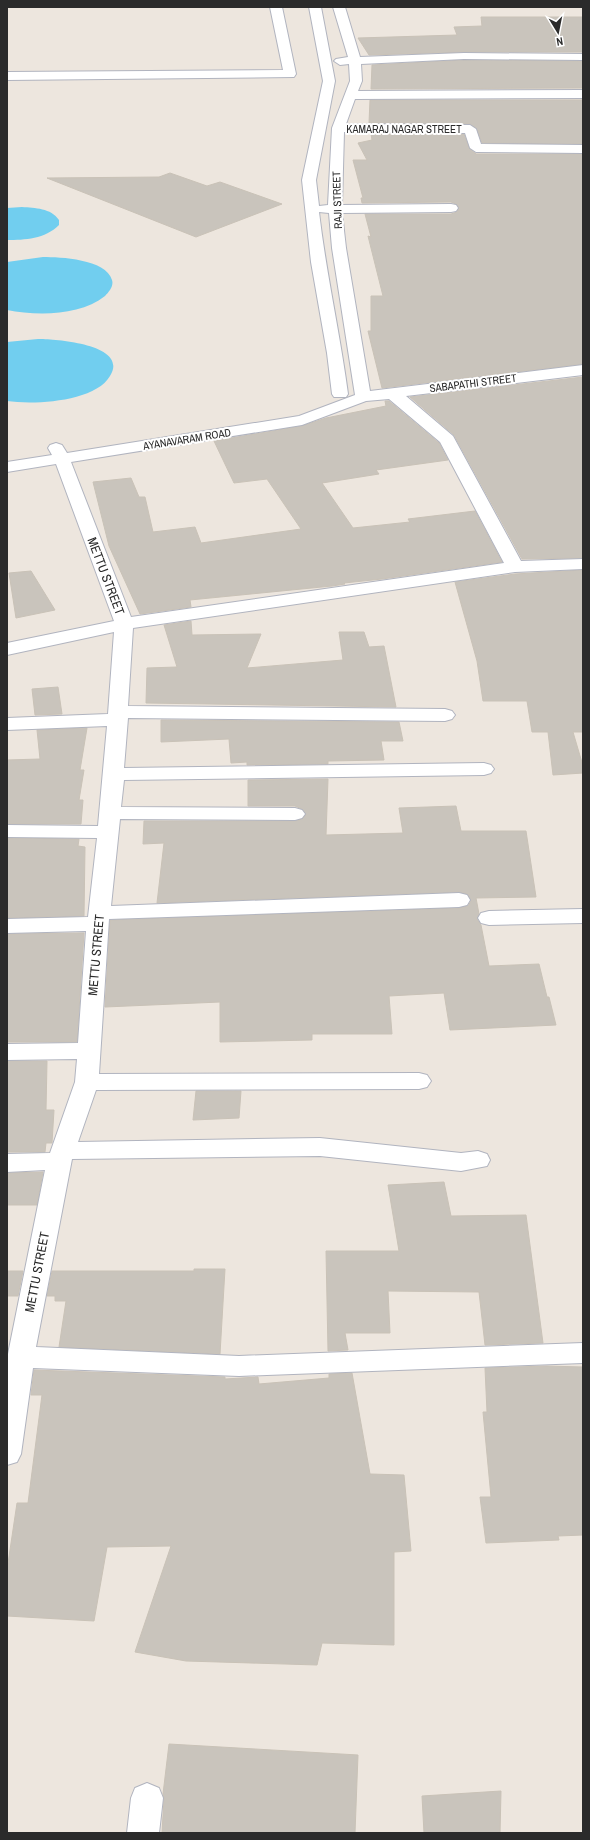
<svg xmlns="http://www.w3.org/2000/svg" width="590" height="1840" font-family="'Archivo Narrow',sans-serif">
<rect width="100%" height="100%" fill="#ede6de"/>
<path fill="#71ceef" d="M 22,207 C 35,208 51,208 59,220 L 59,225 C 45,239 25,240 7,240 L 7,208 Z
M 43,257 C 60,257 106,259 112,280 C 114,286 109,292 105,296 C 80,316 37,316 7,310 L 7,262 Z
M 38,339 C 54,339 130,344 110,376 C 95,402 34,405 7,401 L 7,342 Z"/>
<path fill="#c9c4bc" stroke="#c9c2b7" d="M 481,17 L 583,17 L 583,52 L 464,52 L 369,55 L 358,38 L 457,35 L 454,27 L 482,26 Z
M 464,60 L 583,61 L 583,88 L 371,89 L 372,65 Z
M 370,100 L 583,100 L 583,144 L 482,143 L 477,129 L 470,124 L 369,123 Z
M 371,134 L 464,134 L 469,148 L 476,154 L 583,154 L 583,364 L 382,388 L 368,331 L 371,331 L 371,296 L 383,296 L 368,236 L 371,237 L 365,214 L 451,214 L 457,212 L 459,207 L 456,204 L 451,202 L 362,203 L 361,198 L 363,198 L 353,160 L 367,160 L 358,143 L 372,140 Z
M 170,173 L 207,186 L 220,182 L 282,204 L 196,237 L 47,178 L 159,177 Z
M 583,377 L 583,558 L 522,559 L 454,435 L 410,397 Z
M 385,401 L 389,401 L 439,443 L 448,460 L 376,470 L 379,474 L 322,483 L 353,528 L 410,522 L 408,519 L 475,511 L 502,562 L 382,579 L 344,583 L 345,584 L 332,586 L 190,600 L 191,607 L 140,614 L 109,546 L 93,482 L 131,478 L 139,497 L 145,497 L 153,532 L 195,527 L 201,543 L 301,529 L 267,479 L 234,483 L 214,441 L 302,426 L 326,418 L 386,406 Z
M 583,570 L 583,732 L 573,732 L 583,766 L 583,773 L 553,775 L 548,732 L 532,732 L 527,701 L 483,701 L 477,661 L 455,582 L 515,574 Z
M 31,571 L 55,610 L 16,618 L 9,573 Z
M 191,621 L 192,635 L 261,634 L 247,668 L 343,660 L 339,632 L 364,632 L 369,647 L 384,646 L 396,707 L 146,703 L 147,668 L 177,667 L 164,625 Z
M 58,687 L 62,714 L 35,715 L 32,689 Z
M 161,720 L 399,722 L 403,741 L 381,741 L 384,760 L 328,761 L 328,764 L 247,765 L 247,762 L 231,763 L 229,739 L 161,742 Z
M 87,728 L 80,770 L 84,770 L 79,800 L 83,800 L 81,824 L 7,824 L 7,760 L 40,759 L 37,730 Z
M 328,779 L 326,835 L 403,833 L 399,808 L 456,806 L 461,831 L 526,831 L 536,897 L 476,898 L 479,914 L 477,919 L 481,925 L 489,966 L 539,964 L 547,997 L 549,997 L 556,1025 L 450,1030 L 444,993 L 389,996 L 392,1034 L 312,1034 L 312,1040 L 220,1042 L 220,1002 L 105,1007 L 110,920 L 459,908 L 468,906 L 471,901 L 468,894 L 459,892 L 157,903 L 164,843 L 143,844 L 144,821 L 295,821 L 302,819 L 306,815 L 302,809 L 295,806 L 248,806 L 248,780 Z
M 7,838 L 79,839 L 78,846 L 85,847 L 84,916 L 7,918 Z
M 84,933 L 77,1042 L 7,1042 L 7,934 Z
M 7,1061 L 47,1061 L 46,1110 L 54,1110 L 52,1143 L 46,1143 L 45,1152 L 7,1152 Z
M 196,1091 L 241,1091 L 239,1118 L 193,1120 Z
M 43,1172 L 37,1205 L 7,1205 L 7,1173 Z
M 444,1182 L 451,1216 L 526,1215 L 543,1343 L 485,1345 L 479,1292 L 388,1291 L 390,1333 L 345,1333 L 348,1350 L 328,1351 L 326,1251 L 399,1251 L 388,1185 Z
M 194,1269 L 225,1269 L 220,1354 L 59,1347 L 66,1301 L 55,1301 L 55,1296 L 47,1296 L 52,1271 L 194,1271 Z
M 7,1271 L 23,1271 L 18,1296 L 7,1296 Z
M 546,1366 L 583,1367 L 583,1535 L 558,1536 L 559,1540 L 486,1543 L 480,1497 L 491,1497 L 483,1412 L 487,1412 L 485,1368 Z
M 34,1370 L 225,1377 L 225,1379 L 258,1377 L 259,1384 L 329,1378 L 329,1374 L 352,1373 L 370,1474 L 404,1475 L 411,1551 L 394,1552 L 394,1645 L 322,1643 L 317,1665 L 186,1661 L 135,1652 L 171,1546 L 107,1547 L 94,1621 L 7,1616 L 7,1570 L 17,1503 L 28,1503 L 42,1395 L 31,1395 Z
M 169,1744 L 358,1755 L 355,1833 L 162,1833 L 164,1798 L 163,1794 Z
M 501,1791 L 500,1833 L 424,1833 L 422,1796 Z"/>
<g fill="none" stroke-linecap="round" stroke-linejoin="round">
<g stroke="#b1b4bf" stroke-width="2">
<path id="minor" d="M 270,7 L 282,7 L 296,74 L 294,77 L 7,80 L 7,72 L 283,70 Z
M 309,7 L 321,7 L 335,81 L 316,180 L 319,206 L 328,205 L 332,128 L 350,81 L 349,64 L 340,65 L 334,61 L 336,59 L 348,57 L 333,7 L 345,7 L 360,57 L 464,53 L 583,54 L 583,60 L 464,59 L 361,64 L 362,81 L 358,91 L 583,90 L 583,98 L 355,99 L 346,124 L 470,125 L 476,129 L 481,144 L 583,145 L 583,153 L 476,152 L 470,148 L 465,133 L 344,132 L 342,205 L 451,204 L 456,205 L 458,208 L 456,211 L 451,212 L 342,213 L 346,248 L 370,391 L 583,365 L 583,375 L 406,396 L 453,436 L 521,561 L 583,559 L 583,569 L 515,572 L 133,628 L 128,706 L 445,709 L 452,711 L 455,715 L 452,719 L 445,721 L 128,718 L 124,768 L 484,763 L 491,765 L 494,769 L 491,773 L 484,775 L 124,780 L 121,807 L 295,808 L 302,810 L 305,814 L 302,818 L 295,820 L 120,819 L 111,906 L 459,893 L 467,895 L 470,900 L 467,905 L 459,907 L 109,919 L 99,1074 L 419,1073 L 427,1075 L 431,1081 L 427,1087 L 419,1089 L 96,1090 L 78,1142 L 320,1138 L 461,1153 L 478,1151 L 487,1154 L 490,1160 L 487,1166 L 461,1171 L 320,1156 L 72,1159 L 36,1347 L 239,1356 L 583,1343 L 583,1363 L 239,1376 L 33,1368 L 21,1454 L 17,1462 L 7,1465 L 7,1359 L 45,1170 L 7,1172 L 7,1154 L 50,1153 L 75,1082 L 77,1059 L 7,1060 L 7,1044 L 78,1043 L 86,931 L 7,933 L 7,919 L 88,917 L 97,838 L 7,837 L 7,825 L 98,826 L 107,726 L 7,730 L 7,718 L 108,714 L 114,632 L 7,655 L 7,643 L 114,621 L 56,464 L 7,472 L 7,462 L 52,455 L 48,448 L 50,445 L 56,443 L 62,445 L 67,453 L 299,416 L 355,395 L 332,248 L 329,213 L 319,212 C 326,273 340,333 348,394 L 346,397 L 334,397 L 332,394 L 327,353 L 311,262 L 302,180 L 323,81 ZM 389,399 L 440,442 L 504,563 L 131,617 L 71,462 L 302,425 L 366,401 Z
M 583,909 L 583,923 L 489,925 L 481,923 L 478,918 L 481,913 L 489,911 Z
M 147,1783 L 159,1788 L 163,1798 L 159,1833 L 127,1833 L 131,1798 L 135,1788 Z"/>
</g>
<use href="#minor" fill="#fff" fill-rule="evenodd"/>
</g>
<g text-anchor="middle" dominant-baseline="central" stroke-width="4" stroke-linejoin="round" paint-order="stroke">
<g font-size="11" fill="#2b2b2b" stroke="#fff">
<text x="404" y="129">KAMARAJ NAGAR STREET</text>
<text transform="translate(337 200) rotate(-92)">RAJI STREET</text>
<text transform="translate(473 383) rotate(-7)">SABAPATHI STREET</text>
<text transform="translate(187 439) rotate(-9)">AYANAVARAM ROAD</text>
</g>
<g font-size="13" fill="#2b2b2b" stroke="#fff">
<text transform="translate(106 576) rotate(69)">METTU STREET</text>
<text transform="translate(96 955) rotate(-85)">METTU STREET</text>
<text transform="translate(37 1272) rotate(-79)">METTU STREET</text>
</g>
</g>
<rect width="590" height="1840" fill="none" stroke="#2b2b2b" stroke-width="16"/>
<g transform="translate(558 32) rotate(170)" stroke="#ffffff" stroke-width="3" paint-order="stroke">
<path d="M0-3L7 15L0 10L-7 15Z" fill="#2b2b2b"/>
<text y="-6" font-size="11" font-weight="bold" text-anchor="middle" fill="#2b2b2b">N</text>
</g>
</svg>
